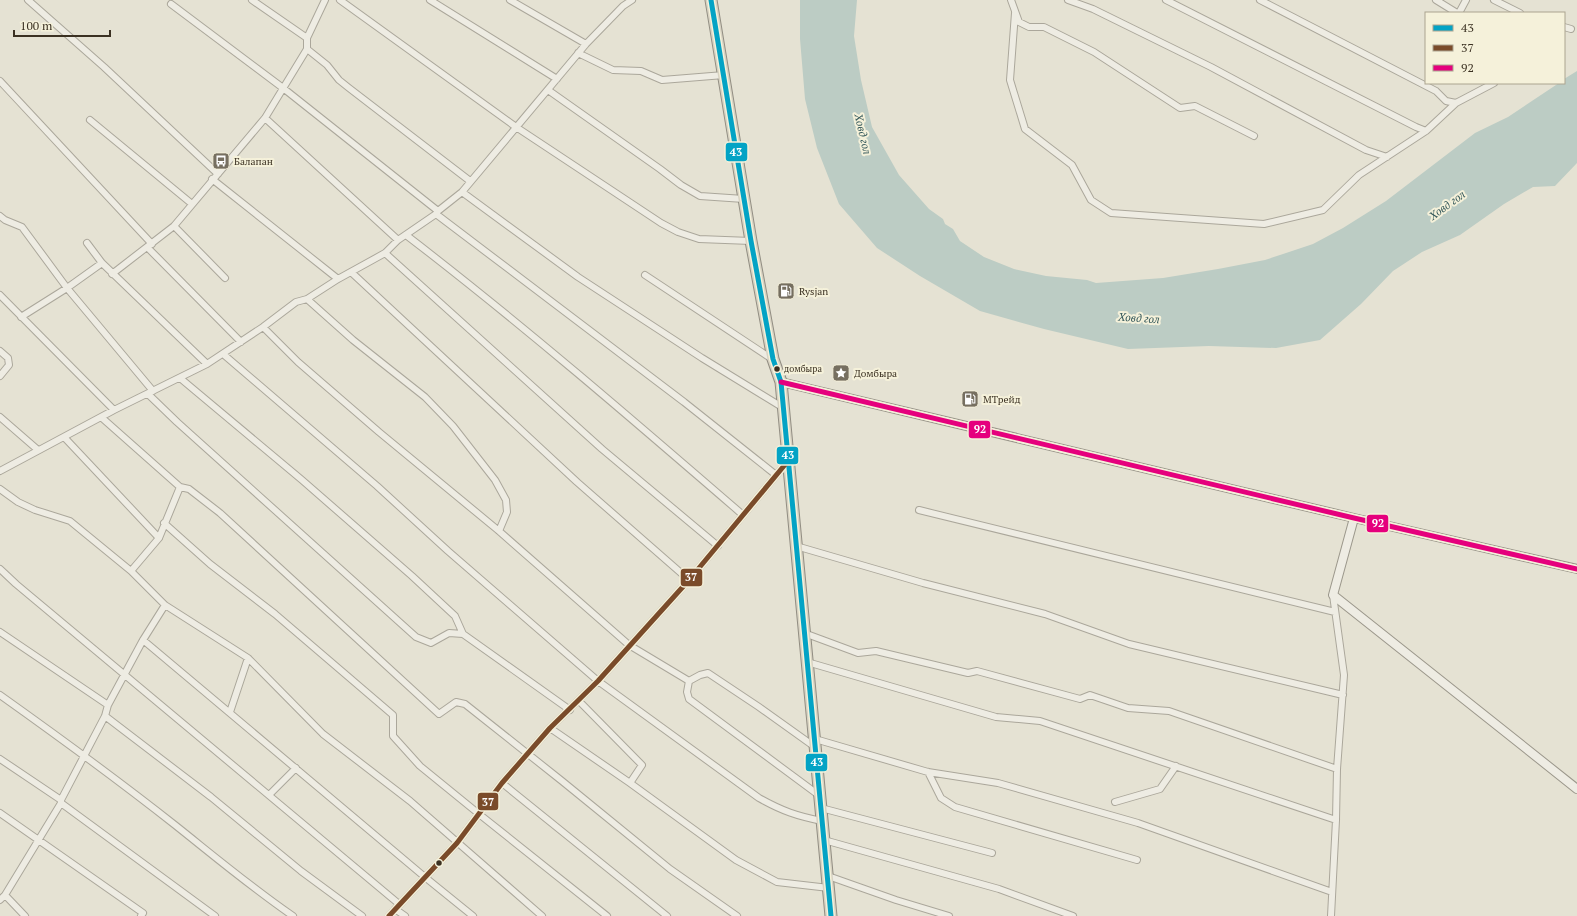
<svg xmlns="http://www.w3.org/2000/svg" width="1577" height="916" font-family="'PT Serif',serif">
<rect width="100%" height="100%" fill="#e5e2d3"/>
<path fill="#bcccc4" d="M 800,0 L 857,0 L 854,36 L 861,80 L 872,127 L 899,175 L 929,209 L 943,219 L 945,224 L 953,229 L 960,241 L 984,257 L 1014,269 L 1046,276 L 1087,280 L 1096,283 L 1163,278 L 1218,269 L 1265,260 L 1313,244 L 1343,228 L 1386,201 L 1475,133 L 1508,117 L 1559,83 L 1564,83 L 1564,79 L 1577,71 L 1577,163 L 1555,186 L 1533,187 L 1504,204 L 1460,235 L 1422,252 L 1393,271 L 1361,304 L 1320,340 L 1276,348 L 1209,346 L 1128,349 L 1044,329 L 980,311 L 920,276 L 877,248 L 839,204 L 817,148 L 805,99 L 800,39 Z"/>
<g fill="none" stroke-linecap="round" stroke-linejoin="round">
<g stroke="#aba79b" stroke-width="8">
<path id="street" d="M 28,0 L 104,67 L 218,174
M 252,0 L 307,38
M 340,0 L 516,127 L 661,223 L 678,232 L 699,239 L 751,241
M 430,0 L 557,79
M 510,0 L 586,44
M 1011,0 L 1019,22 L 1029,27 L 1044,27 L 1094,52 L 1180,108 L 1195,106 L 1254,136
M 1068,0 L 1093,9 L 1211,67 L 1366,150 L 1387,157
M 1166,0 L 1416,127 L 1426,131 L 1456,103
M 1260,0 L 1436,91 L 1446,101 L 1456,103 L 1494,83
M 1436,0 L 1457,13
M 1494,0 L 1520,13
M 171,4 L 283,88 L 438,211
M 1015,13 L 1010,80 L 1025,129 L 1072,165 L 1091,200 L 1111,213 L 1264,224 L 1323,210 L 1359,175 L 1426,131
M 1459,13 L 1466,0
M 1564,27 L 1571,29
M 307,49 L 327,65 L 339,80 L 349,88 L 470,181
M 578,53 L 613,70 L 641,71 L 662,80 L 724,75
M 0,81 L 152,244
M 548,90 L 660,169 L 681,185 L 700,196 L 744,199
M 265,118 L 398,240
M 90,120 L 192,204
M 212,179 L 338,279
M 462,192 L 578,277 L 702,358 L 782,407
M 436,214 L 684,402 L 776,475
M 0,216 L 5,220 L 22,227 L 67,288 L 153,391
M 174,226 L 225,278
M 406,235 C 522,324 633,420 743,515
M 87,243 L 102,263 L 207,364
M 147,247 L 241,342
M 385,253 L 602,449 L 718,546
M 351,272 L 577,482 L 689,580
M 112,274 L 174,226 L 265,118 L 307,49 L 307,38 L 325,0
M 645,275 L 772,359
M 0,295 L 114,410
M 307,299 L 353,340 L 425,397 L 453,426 L 495,480 L 506,500 L 507,512 L 499,531
M 21,317 L 67,288 L 102,263
M 263,327 L 298,362 L 379,432 L 499,531 L 629,645 L 689,681 L 687,692 L 689,699 L 820,796
M 0,351 L 8,358 L 9,365 L 0,376
M 223,354 L 377,486 L 448,551 L 598,681 L 759,798 C 782,811 797,816 822,821
M 180,378 L 302,480 L 412,576 L 455,616 L 463,634 L 570,710
M 148,394 L 177,422 L 416,637 L 431,643 L 449,633 L 463,634
M 0,417 L 38,450
M 101,417 L 180,487 L 189,489 L 220,513 L 439,714 L 456,702 L 465,704 L 562,781 L 670,869 L 737,916
M 64,437 L 159,538
M 0,471 L 114,410 L 207,364 L 263,327 L 296,302 L 307,299 L 338,279 L 385,253 L 398,240 L 436,214 L 438,211 L 462,192 L 586,44 L 623,6 L 632,0
M 0,489 L 18,502 L 35,510 L 70,521 L 131,571 L 165,605 L 248,658 L 323,734 L 410,801 L 542,916
M 919,510 L 1335,612
M 164,523 L 210,564 L 275,614 L 393,715 L 393,736 L 420,766 L 479,814 L 607,916
M 796,546 L 923,583 L 1045,614 L 1129,644 L 1343,695
M 0,569 L 16,584 L 399,904
M 131,571 L 159,538 L 180,487
M 0,632 L 108,705
M 804,633 L 858,653 L 876,651 L 968,673 L 977,671 L 1080,699 L 1090,695 L 1128,708 L 1169,711 L 1337,769
M 143,640 L 426,878 L 473,916
M 807,662 L 996,717 L 1040,721 L 1336,820
M 689,681 L 700,675 L 708,673 L 759,707 L 815,747
M 0,695 C 59,737 118,780 175,825 C 214,856 252,888 293,916
M 579,701 L 642,765 L 630,783
M 230,712 L 248,658
M 105,716 L 211,797 L 301,871 L 362,916
M 550,728 L 630,783 L 736,860 L 777,882 L 829,888
M 815,739 L 928,772 L 998,783 L 1138,823 L 1332,892
M 0,759 L 61,800
M 928,772 L 941,798 L 955,807 L 1137,860
M 502,783 L 667,916
M 269,795 L 296,768
M 1115,802 L 1160,789 L 1176,766
M 61,803 L 215,916
M 821,808 L 992,853
M 0,813 L 143,913 L 141,916
M 824,840 L 999,889 L 1073,916
M 828,876 L 896,900 L 949,916
M 5,895 L 25,916
M 0,900 L 5,895 L 61,803 L 61,800 L 105,716 L 108,705 L 143,640 L 165,605
M 395,909 L 405,916
M 389,916 L 457,843 L 502,783 L 550,728 L 598,681 L 689,580 L 788,461
M 1331,916 L 1336,820 L 1337,769 L 1344,675 L 1333,595"/>
</g>
<g stroke="#9b978b" stroke-width="10">
<path id="secondary" d="M 781,382 L 1354,518 L 1577,569
M 1354,518 L 1333,595 L 1577,789"/>
</g>
<g stroke="#918d82" stroke-width="13">
<path id="highway" d="M 711,0 L 751,241 L 773,359 L 781,382 L 831,916"/>
</g>
<use href="#street" stroke="#eeece3" stroke-width="6"/>
<use href="#secondary" stroke="#eeece3" stroke-width="8"/>
<use href="#highway" stroke="#d8d3c3" stroke-width="11"/>
<g stroke="#f5f1da" stroke-width="8">
<path id="bus-1" d="M 711,0 L 751,241 L 773,359 L 781,382 L 831,916"/>
</g>
<g stroke="#f5f1da" stroke-width="8">
<path id="bus-2" d="M 389,916 L 457,843 L 502,783 L 550,728 L 598,681 L 689,580 L 788,461"/>
</g>
<g stroke="#f5f1da" stroke-width="8">
<path id="bus-3" d="M 781,382 L 1354,518 L 1577,569"/>
</g>
<use href="#bus-1" stroke="#03a3c5" stroke-width="5"/>
<use href="#bus-2" stroke="#7a4b2a" stroke-width="5"/>
<use href="#bus-3" stroke="#e5007d" stroke-width="5"/>
</g>
<defs>
<g id="bus-square" transform="scale(0.9)"><rect x="-9" y="-9" width="18" height="18" rx="4" fill="#766f60" stroke="#f5f1da"/><path d="M-5-6H5V4H4V6H2V4H-2V6H-4V4H-5ZM-3.5-4V0h7V-4ZM-3.5 1.2v1.5H-2V1.2ZM2 1.2v1.5H3.5V1.2Z" fill="#fff"/></g>
<g id="fuel-square" transform="scale(0.9)"><rect x="-9" y="-9" width="18" height="18" rx="4" fill="#766f60" stroke="#f5f1da"/><path d="M-5.5-6h7V0h2V4h1.3V-2.5L3-4.5l.8-.8L6-3V5H2.5V1h-1V6h-7ZM-4.2-4.7v3.2H.2V-4.7Z" fill="#fff"/></g>
<g id="sight-square" transform="scale(0.9)"><rect x="-9" y="-9" width="18" height="18" rx="4" fill="#766f60" stroke="#f5f1da"/><path d="M0-6L1.8-2.2L6-1.7L2.9 1.2L3.7 5.4L0 3.3L-3.7 5.4L-2.9 1.2L-6-1.7L-1.8-2.2Z" fill="#fff"/></g>
</defs>
<g fill-rule="evenodd">
<use href="#bus-square" x="221" y="161"/>
<use href="#fuel-square" x="786" y="291"/>
<use href="#sight-square" x="841" y="373"/>
<use href="#fuel-square" x="970" y="399"/>
</g>
<g fill="#3b3122" stroke="#f5f1da" stroke-width="1.5">
<circle cx="777" cy="369" r="3.5"/>
<circle cx="439" cy="863" r="3.5"/>
</g>
<g text-anchor="middle" dominant-baseline="central" stroke-width="4" stroke-linejoin="round" paint-order="stroke">
<g font-size="9" fill="#3b3122" stroke="#f5f1da" text-anchor="start">
<text x="784" y="369">домбыра</text>
</g>
<g font-size="10" fill="#3b3122" stroke="#f5f1da" text-anchor="start">
<text x="234" y="161">Балапан</text>
<text x="799" y="291">Rysjan</text>
<text x="854" y="373">Домбыра</text>
<text x="983" y="399">MTрейд</text>
</g>
<g font-size="11" font-style="italic" fill="#335759" stroke="#f5f1da">
<text transform="translate(863 134) rotate(77)">Ховд гол</text>
<text transform="translate(1447 205) rotate(-36)">Ховд гол</text>
<text transform="translate(1139 318) rotate(4)">Ховд гол</text>
</g>
</g>
<g stroke="#f5f1da" stroke-width="1.5">
<rect x="725" y="142" width="23" height="20" rx="4" fill="#03a3c5"/>
<rect x="968" y="420" width="23" height="19" rx="4" fill="#e5007d"/>
<rect x="776" y="446" width="23" height="19" rx="4" fill="#03a3c5"/>
<rect x="1366" y="514" width="23" height="19" rx="4" fill="#e5007d"/>
<rect x="680" y="568" width="23" height="19" rx="4" fill="#7a4b2a"/>
<rect x="805" y="753" width="23" height="19" rx="4" fill="#03a3c5"/>
<rect x="477" y="792" width="22" height="19" rx="4" fill="#7a4b2a"/>
</g>
<g font-size="11" text-anchor="middle" font-weight="bold" fill="#fff">
<text x="736" y="156">43</text>
<text x="980" y="433">92</text>
<text x="788" y="459">43</text>
<text x="1378" y="527">92</text>
<text x="691" y="581">37</text>
<text x="817" y="766">43</text>
<text x="488" y="806">37</text>
</g>
<rect x="1425" y="12" width="140" height="72" fill="#f5f1da" stroke="#aba490"/>
<rect x="1433" y="25" width="20" height="6" fill="#03a3c5" stroke="#aba490"/>
<text x="1461" y="32" font-size="12" fill="#3b3122">43</text>
<rect x="1433" y="45" width="20" height="6" fill="#7a4b2a" stroke="#aba490"/>
<text x="1461" y="52" font-size="12" fill="#3b3122">37</text>
<rect x="1433" y="65" width="20" height="6" fill="#e5007d" stroke="#aba490"/>
<text x="1461" y="72" font-size="12" fill="#3b3122">92</text>
<path d="M14 30v6h96v-6" fill="none" stroke="#3b3122" stroke-width="2"/>
<text x="20" y="30" font-size="12" fill="#3b3122" stroke="#f5f1da" stroke-width="3" paint-order="stroke">100 m</text>
</svg>
